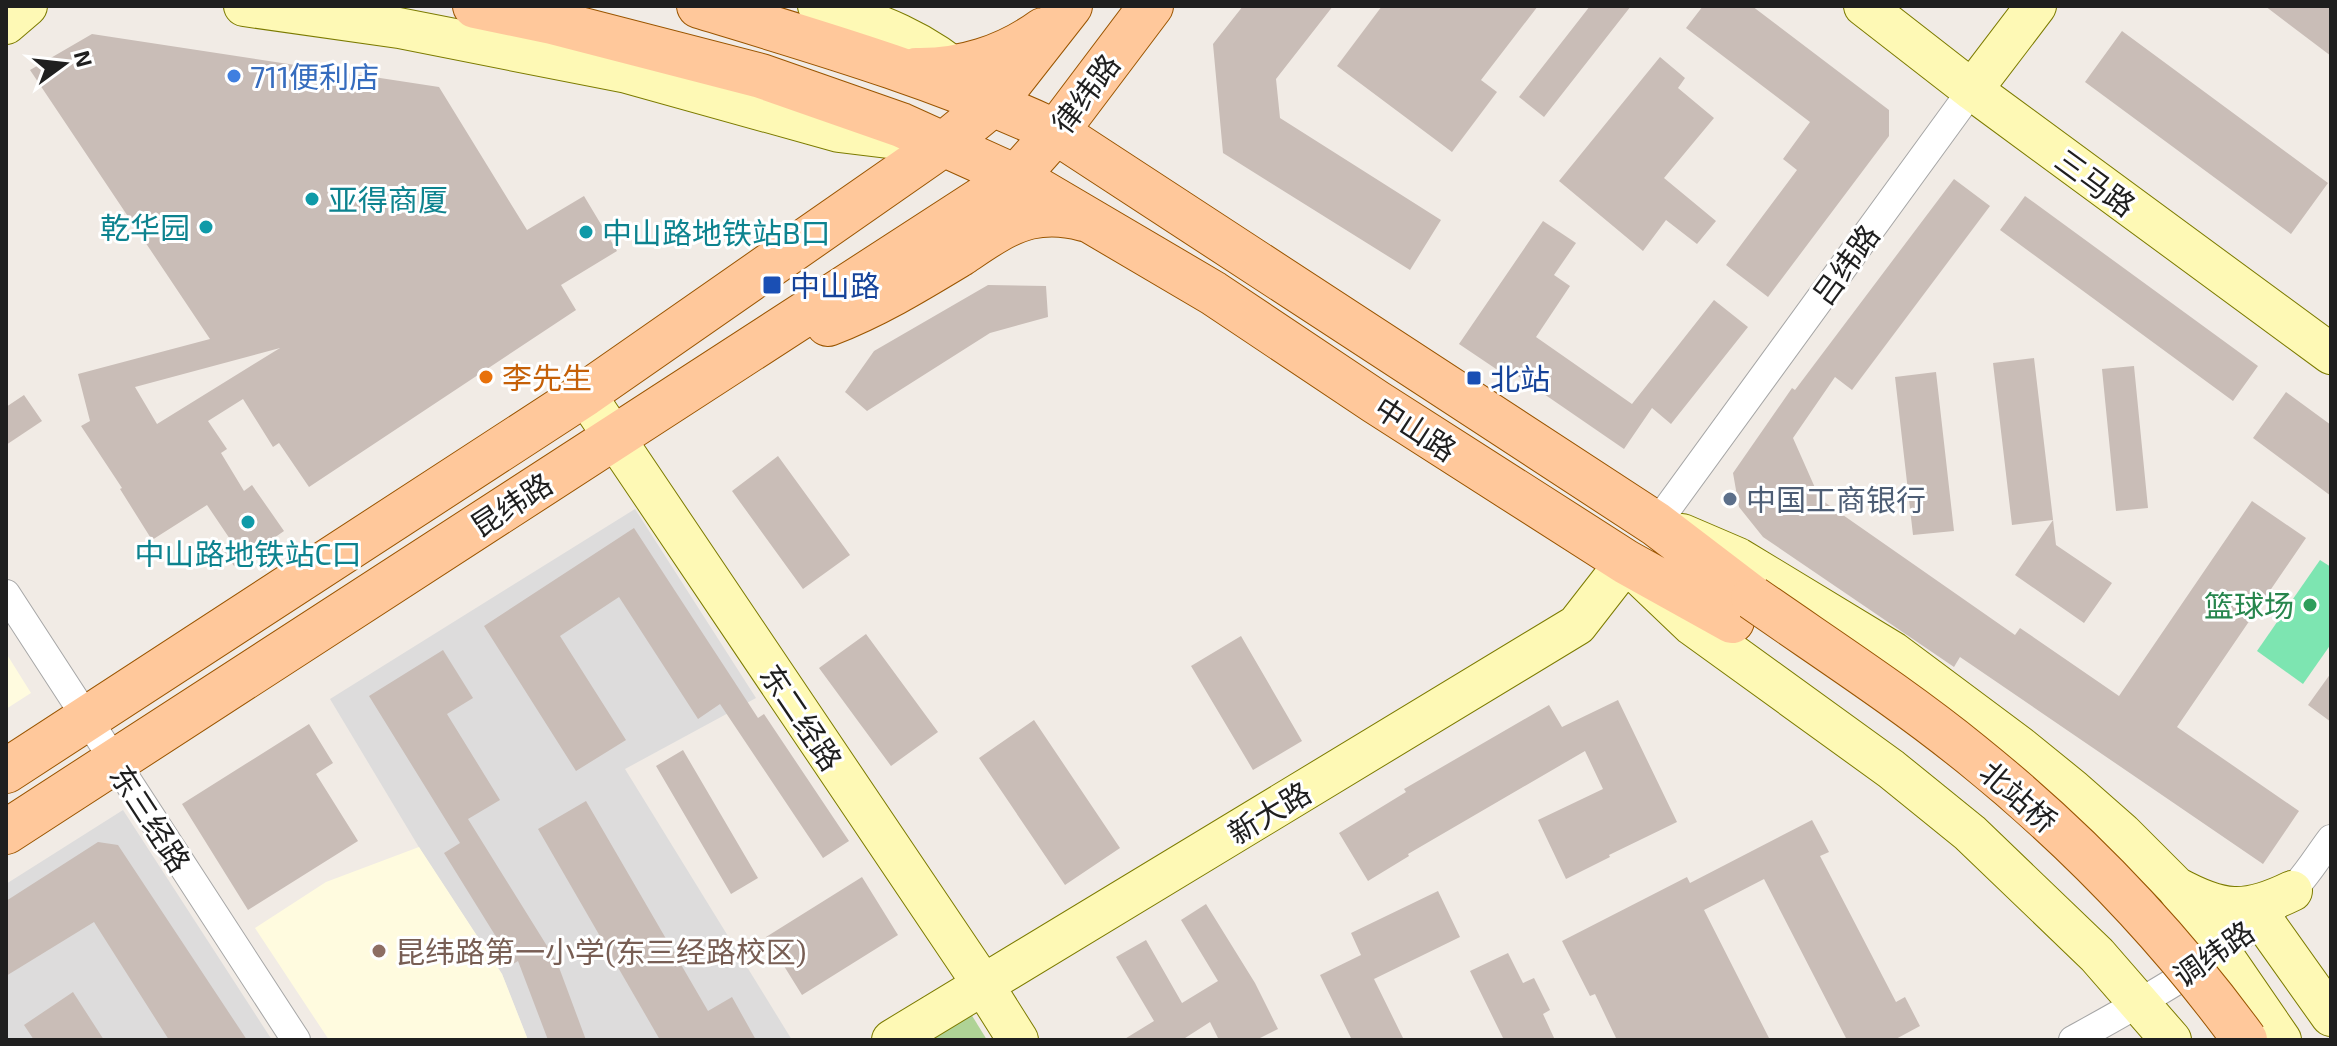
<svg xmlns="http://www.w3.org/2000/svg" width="2337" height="1046" font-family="'Exo 2','Noto Sans SC',sans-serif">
<rect width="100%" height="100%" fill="#f1ebe5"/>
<path fill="#dddcdc" d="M 635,509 L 756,698 L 625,769 L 792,1040 L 528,1040 L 502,974 L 423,854 L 330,699 Z
M 123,810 L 272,1040 L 6,1040 L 6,884 Z"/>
<path fill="#fffbdf" d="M 6,653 L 31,693 L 6,709 Z
M 419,847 L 502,974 L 528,1040 L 329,1040 L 255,928 L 326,882 Z"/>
<path fill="#afd396" d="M 971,1014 L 987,1040 L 929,1040 Z"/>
<path fill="#7de5b1" d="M 2320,560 L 2331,567 L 2331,644 L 2303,684 L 2257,651 Z"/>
<path fill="#c9bdb7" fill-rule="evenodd" d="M 1243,6 L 1333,6 L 1276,79 L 1280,118 L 1441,220 L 1410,270 L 1223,153 L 1213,44 Z
M 1382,6 L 1538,6 L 1481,80 L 1497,92 L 1452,152 L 1337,66 Z
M 1590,6 L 1631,6 L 1544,117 L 1519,97 Z
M 1703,6 L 1752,6 L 1889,110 L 1889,136 L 1768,297 L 1726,265 L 1797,170 L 1783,159 L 1810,122 L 1686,28 Z
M 2265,6 L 2331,6 L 2331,56 Z
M 2122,31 L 2328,183 L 2291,234 L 2085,82 Z
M 92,34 L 439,87 L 527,230 L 584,196 L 617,251 L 561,285 L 576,310 L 309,487 L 279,443 L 273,447 L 243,399 L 208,421 L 227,449 L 221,453 L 244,491 L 252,485 L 284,531 L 234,566 L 222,549 L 232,542 L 207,505 L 152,540 L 120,489 L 122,488 L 81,426 L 90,421 L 78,374 L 210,339 L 30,70 ZM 280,348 L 157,424 L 135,387 Z
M 1660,57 L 1685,78 L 1678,88 L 1714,118 L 1664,178 L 1716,221 L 1697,244 L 1666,220 L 1643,251 L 1559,181 Z
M 1954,179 L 1990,206 L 1852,390 L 1835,377 L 1793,438 L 1820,499 L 2015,635 L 2020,628 L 2119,696 L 2252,501 L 2306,538 L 2177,727 L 2299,811 L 2263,864 L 1960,657 L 1954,667 L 1763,537 L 1739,507 L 1733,473 L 1792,388 L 1795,390 Z
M 2025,196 L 2258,366 L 2233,401 L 2000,230 Z
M 1543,221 L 1576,243 L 1554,275 L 1570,286 L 1536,337 L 1632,404 L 1714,300 L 1748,327 L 1671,424 L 1652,408 L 1624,449 L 1512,372 L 1508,377 L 1459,344 Z
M 988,285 L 1046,286 L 1048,317 L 990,333 L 867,411 L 845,392 L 874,351 Z
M 2034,358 L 2056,545 L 2112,583 L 2084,623 L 2015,575 L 2053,520 L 2012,525 L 1993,363 Z
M 2134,366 L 2148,508 L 2116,511 L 2102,369 Z
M 1936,372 L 1954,531 L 1913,535 L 1895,377 Z
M 2286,392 L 2331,425 L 2331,496 L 2253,438 Z
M 24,395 L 42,421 L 6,445 L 6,407 Z
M 778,456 L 850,555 L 803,589 L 732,491 Z
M 634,528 L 758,718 L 764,714 L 849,841 L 823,858 L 720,704 L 698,719 L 619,597 L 560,636 L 626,740 L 576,771 L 484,626 Z
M 866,634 L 938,732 L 891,766 L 819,668 Z
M 1241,636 L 1302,741 L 1253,770 L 1191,666 Z
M 443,650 L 473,698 L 447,714 L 500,800 L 468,819 L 557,962 L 586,1040 L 548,1040 L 518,961 L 513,964 L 444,853 L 460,843 L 369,696 Z
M 2331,673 L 2331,722 L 2308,705 Z
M 1618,700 L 1677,822 L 1609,855 L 1610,857 L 1566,879 L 1538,820 L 1603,789 L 1585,751 L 1408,854 L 1409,856 L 1368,881 L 1339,833 L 1406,792 L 1404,789 L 1549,705 L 1562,727 Z
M 1034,720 L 1120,848 L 1065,885 L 979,758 Z
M 309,724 L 333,763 L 316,774 L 358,841 L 248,910 L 182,804 Z
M 683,750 L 758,878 L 731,894 L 656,766 Z
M 586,801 L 708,1011 L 732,997 L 756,1040 L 660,1040 L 538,829 Z
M 1812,820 L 1829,852 L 1820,856 L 1896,1002 L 1905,997 L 1920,1026 L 1894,1040 L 1847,1040 L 1764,879 L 1704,910 L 1770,1040 L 1617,1040 L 1595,994 L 1590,996 L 1562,941 L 1687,877 L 1690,883 Z
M 98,842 L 118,845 L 247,1040 L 169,1040 L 94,922 L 6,976 L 6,901 Z
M 862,877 L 898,935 L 802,995 L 766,937 Z
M 1438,891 L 1460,937 L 1374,979 L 1404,1040 L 1352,1040 L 1320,975 L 1361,955 L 1351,933 Z
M 1206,904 L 1255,983 L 1278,1029 L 1256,1040 L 1219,1040 L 1210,1022 L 1182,1040 L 1123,1040 L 1154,1021 L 1116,957 L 1146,940 L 1182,1003 L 1218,981 L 1181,920 Z
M 1508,953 L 1523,983 L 1534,978 L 1550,1010 L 1543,1014 L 1555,1040 L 1504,1040 L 1470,971 Z
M 73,992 L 104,1040 L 34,1040 L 24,1025 Z"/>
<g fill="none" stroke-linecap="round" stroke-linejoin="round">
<g stroke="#a6a6a6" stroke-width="30">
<path id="street" d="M 1656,524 L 1972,90
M 6,594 L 296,1040
M 2073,1040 C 2149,998 2229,955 2290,892 C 2306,877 2318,856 2331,839"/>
</g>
<g stroke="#7c7b00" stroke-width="42">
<path id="secondary" d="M 244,6 L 399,28 L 627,73 L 839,132 L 921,142
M 818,6 C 877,22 925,40 971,82
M 1864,6 L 1972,90 L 2331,354
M 6,24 L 27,6
M 1972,90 L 2036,6
M 585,394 L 984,986 L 1018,1040
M 1682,534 L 1738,558 L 1893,652 L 2019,746 L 2072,789 L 2122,833 L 2176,887 L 2281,1040
M 2176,887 C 2222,912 2245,914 2292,891
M 2262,919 L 2331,1016
M 892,1040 L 1577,625 L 1626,562 L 1692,625 L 1891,769 L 1970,833 L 2097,955 L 2171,1040"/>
</g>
<g stroke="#9a5500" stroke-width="46">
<path id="primary" d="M 475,6 L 552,22 L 761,76 L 901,125 L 1016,177 L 1213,293 L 1376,402 L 1626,562 L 1732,621
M 699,6 C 821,43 941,78 1056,132 L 1656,524 L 1753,598
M 916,70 C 961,71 1006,57 1043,30
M 828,324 C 875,306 916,281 959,255 C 980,241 1004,223 1029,217 C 1047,213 1066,214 1084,219
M 6,771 L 585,394 L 944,144 L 994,103 L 1070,6
M 6,832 L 1016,177 L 1056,132 L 1151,6"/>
</g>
<use href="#street" stroke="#fff" stroke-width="28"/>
<use href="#secondary" stroke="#fef9b5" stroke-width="40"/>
<use href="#primary" stroke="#ffc89b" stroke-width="44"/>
<g stroke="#9a5500" stroke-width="46" stroke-linecap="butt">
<path id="primary-bridge" d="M 1753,598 C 1826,649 1902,698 1971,754 C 2074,837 2167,933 2245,1040"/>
</g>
<use href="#primary-bridge" stroke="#ffc89b" stroke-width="44"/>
</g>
<circle fill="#3f7fe0" stroke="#fff" stroke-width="3" cx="234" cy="76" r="8"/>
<g fill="#0f9aa8" stroke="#fff" stroke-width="3">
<circle cx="312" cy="199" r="8"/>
<circle cx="206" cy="227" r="8"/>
<circle cx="586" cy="232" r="8"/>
<circle cx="248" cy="522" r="8"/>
</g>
<g fill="#1a4fb4" stroke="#fff" stroke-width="3">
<rect x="762" y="275" width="20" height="20" rx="4"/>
<rect x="1466" y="370" width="16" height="16" rx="4"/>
</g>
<circle fill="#e8710a" stroke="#fff" stroke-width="3" cx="486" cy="377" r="8"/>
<circle fill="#5c6f8a" stroke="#fff" stroke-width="3" cx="1730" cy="499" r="8"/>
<circle fill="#2e9e5b" stroke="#fff" stroke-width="3" cx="2310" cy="605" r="8"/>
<circle fill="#8d6e63" stroke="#fff" stroke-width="3" cx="379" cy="951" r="8"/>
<g text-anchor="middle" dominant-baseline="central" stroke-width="6" stroke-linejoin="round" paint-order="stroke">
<g font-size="30" fill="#366cbe" stroke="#fff" text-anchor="start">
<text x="250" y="76">711便利店</text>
</g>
<g font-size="30" fill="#1f1f1f" stroke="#fff">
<text transform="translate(1085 93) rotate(-53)">律纬路</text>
<text transform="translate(2096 182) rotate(36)">三马路</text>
<text transform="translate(1845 264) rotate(-54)">吕纬路</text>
<text transform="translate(1416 428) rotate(33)">中山路</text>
<text transform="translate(511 504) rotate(-33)">昆纬路</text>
<text transform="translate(802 717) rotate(56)">东二经路</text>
<text transform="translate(2019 796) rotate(41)">北站桥</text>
<text transform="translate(1269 812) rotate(-31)">新大路</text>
<text transform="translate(151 818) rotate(57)">东三经路</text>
<text transform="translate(2213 953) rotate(-35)">调纬路</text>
</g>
<g font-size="30" fill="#0d838f" stroke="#fff" text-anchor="start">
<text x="328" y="199">亚得商厦</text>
<text x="190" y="227" text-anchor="end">乾华园</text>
<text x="602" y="232">中山路地铁站B口</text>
<text x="248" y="553" text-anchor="middle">中山路地铁站C口</text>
</g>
<g font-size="30" fill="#164399" stroke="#fff" text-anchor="start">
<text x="790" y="285">中山路</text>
<text x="1490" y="378">北站</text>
</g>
<g font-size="30" fill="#c56008" stroke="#fff" text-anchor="start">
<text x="502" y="377">李先生</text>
</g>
<g font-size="30" fill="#4e5e75" stroke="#fff" text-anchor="start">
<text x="1746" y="499">中国工商银行</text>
</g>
<g font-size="30" fill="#27864d" stroke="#fff" text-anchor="end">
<text x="2294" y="605">篮球场</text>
</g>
<g font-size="30" fill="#785e54" stroke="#fff" text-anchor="start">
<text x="395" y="951">昆纬路第一小学(东三经路校区)</text>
</g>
</g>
<rect width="2337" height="1046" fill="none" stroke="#1f1f1f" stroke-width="16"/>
<g transform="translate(64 64) rotate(75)" stroke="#ffffff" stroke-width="6" paint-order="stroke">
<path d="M0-6L14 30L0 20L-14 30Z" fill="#1f1f1f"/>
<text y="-12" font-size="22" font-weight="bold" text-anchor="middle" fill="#1f1f1f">N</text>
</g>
</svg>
